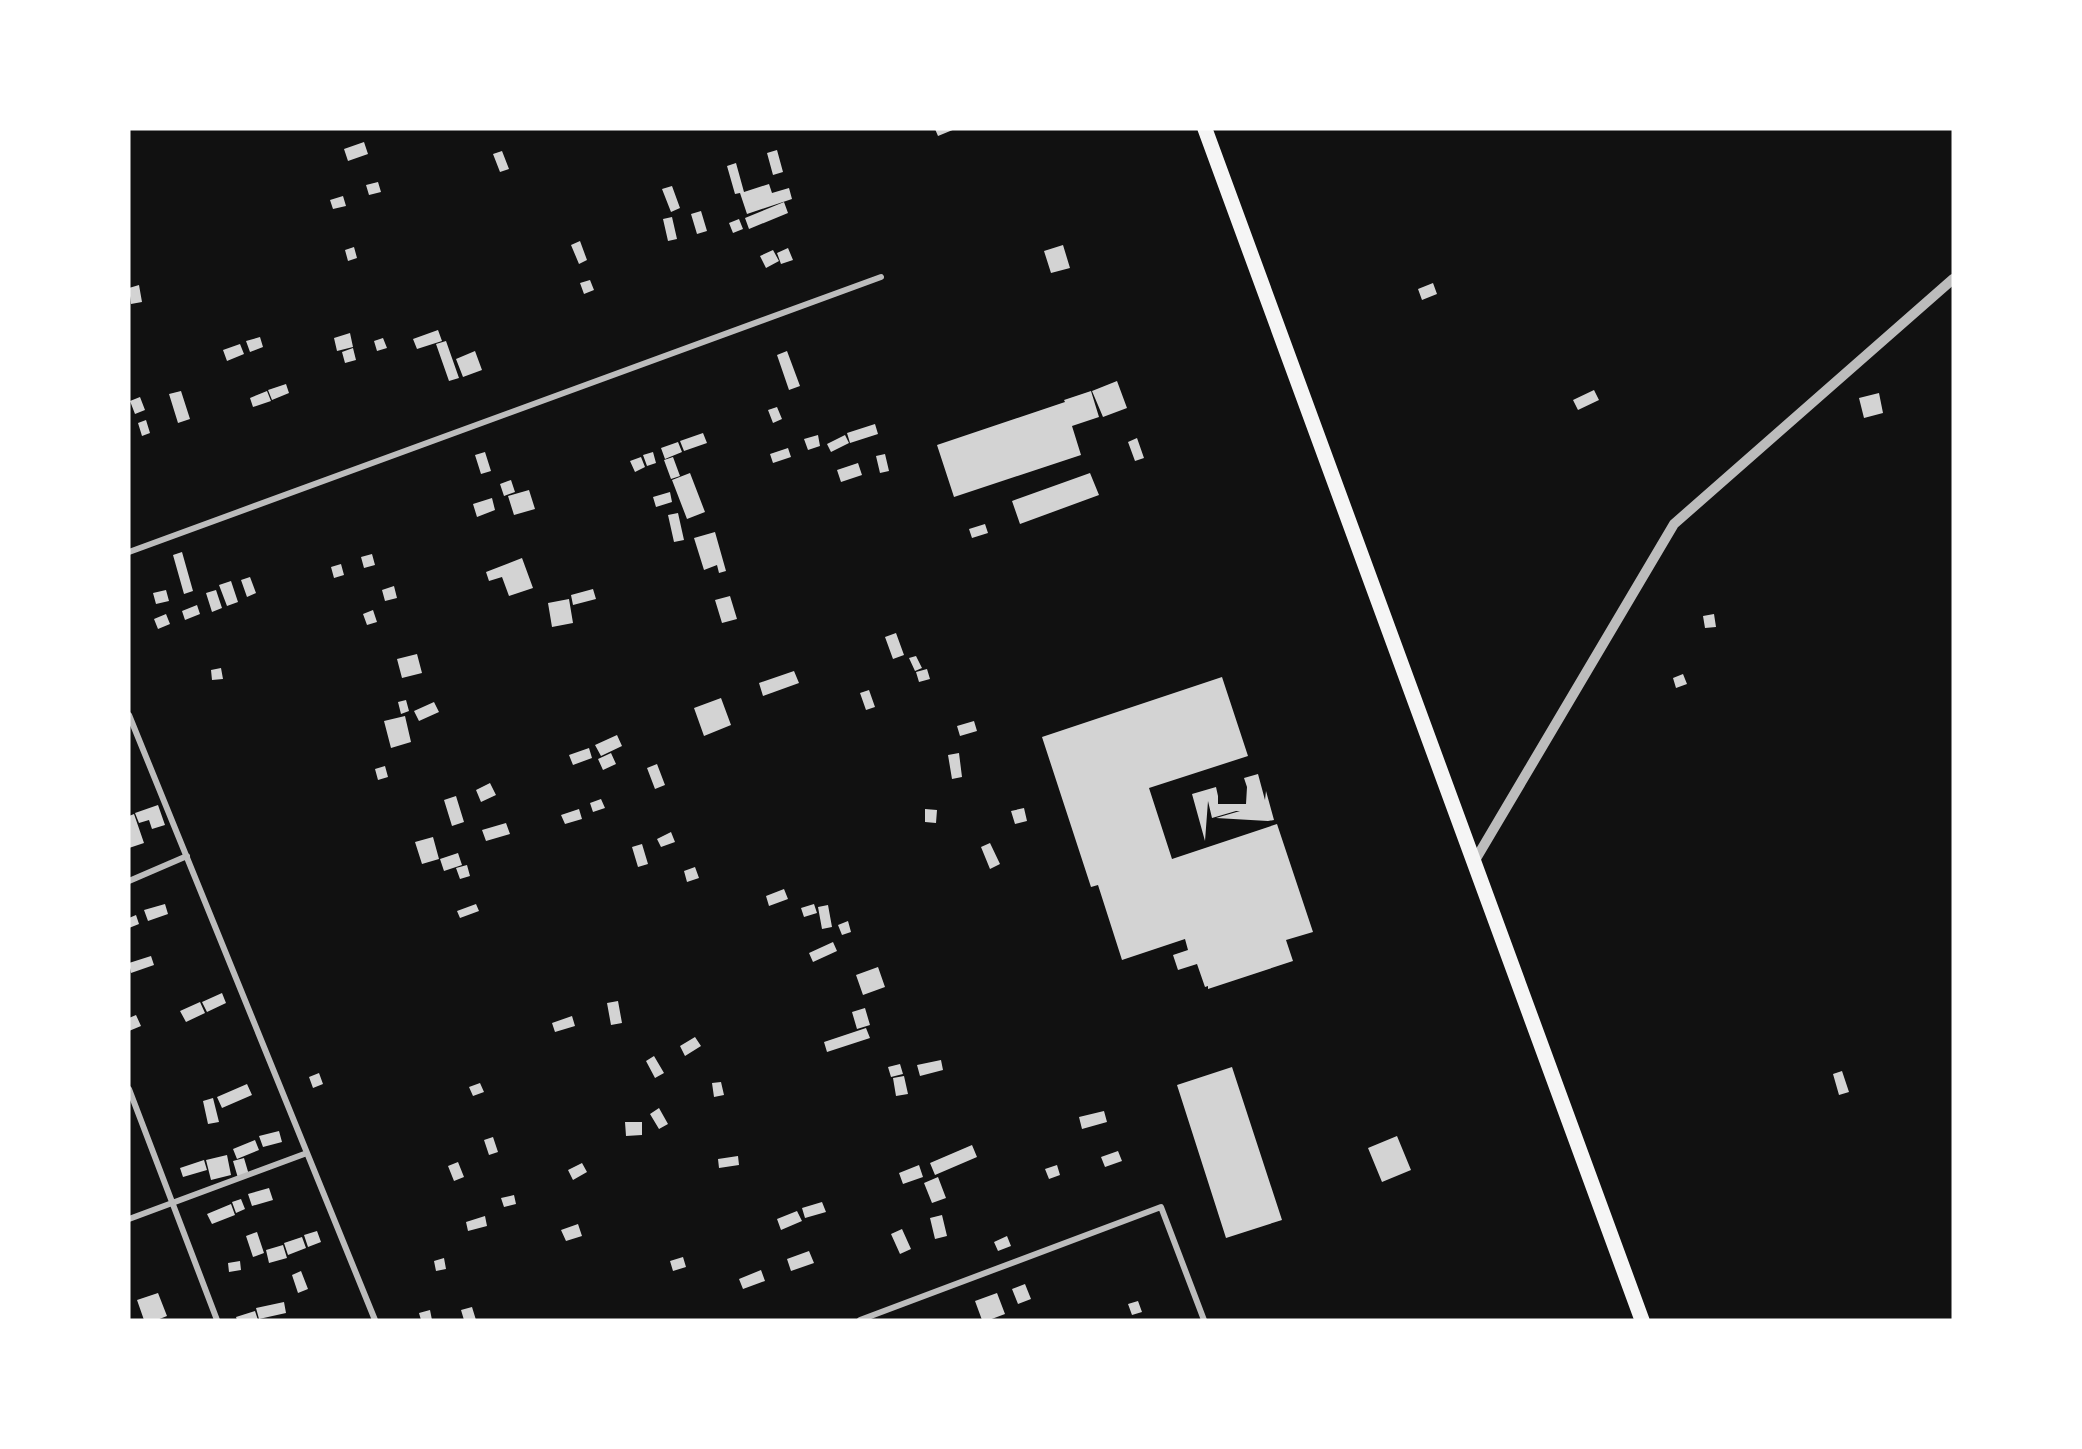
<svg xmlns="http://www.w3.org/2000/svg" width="2082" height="1449" font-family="Arial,sans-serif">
<rect width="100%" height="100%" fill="#111"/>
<path fill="#d3d3d3" d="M 935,129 L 955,129 L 938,136 Z
M 364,142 L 368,154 L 348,161 L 344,149 Z
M 777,150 L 783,172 L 773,175 L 767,153 Z
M 502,151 L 509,169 L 500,172 L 493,154 Z
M 736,163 L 744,192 L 769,184 L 772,193 L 789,188 L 792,199 L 747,214 L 740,193 L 735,194 L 727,166 Z
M 378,182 L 381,192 L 369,195 L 366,185 Z
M 672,186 L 680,208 L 671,212 L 662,189 Z
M 343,196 L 346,206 L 333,209 L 330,200 Z
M 784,202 L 788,213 L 749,229 L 745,218 Z
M 701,211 L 707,231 L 697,234 L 691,214 Z
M 672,217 L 677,239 L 668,241 L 663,219 Z
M 739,219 L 743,229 L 733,233 L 729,223 Z
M 580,241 L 587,260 L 579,264 L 571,245 Z
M 1063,245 L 1070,268 L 1051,273 L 1044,251 Z
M 354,247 L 357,258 L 348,261 L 345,250 Z
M 788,248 L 793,260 L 781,264 L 777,253 Z
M 773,250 L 779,261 L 766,268 L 760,256 Z
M 590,280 L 594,290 L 584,294 L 580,283 Z
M 1433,283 L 1437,294 L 1422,300 L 1418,289 Z
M 139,285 L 142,302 L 131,304 L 129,288 Z
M 438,330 L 442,341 L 417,349 L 413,339 Z
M 350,333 L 353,347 L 337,351 L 334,338 Z
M 260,337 L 263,347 L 250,352 L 246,341 Z
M 383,338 L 387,348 L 377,351 L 374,341 Z
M 446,341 L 459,378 L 449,381 L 436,344 Z
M 240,344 L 244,354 L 227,361 L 223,350 Z
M 353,348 L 356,360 L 345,363 L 342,352 Z
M 475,351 L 482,370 L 463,377 L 456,359 Z
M 787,351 L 800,386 L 789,390 L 777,355 Z
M 1117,381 L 1127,408 L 1103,417 L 1092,391 Z
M 286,384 L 289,393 L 272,400 L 268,390 Z
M 1594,390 L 1599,400 L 1578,410 L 1573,400 Z
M 181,391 L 190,419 L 178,423 L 169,394 Z
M 267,391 L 271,401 L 253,407 L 250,398 Z
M 1091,391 L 1099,417 L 1072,426 L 1081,455 L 954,497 L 937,445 L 1065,402 L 1064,400 Z
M 1879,393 L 1883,413 L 1864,418 L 1859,398 Z
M 140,397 L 145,410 L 135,414 L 130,401 Z
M 777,407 L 782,419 L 773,423 L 768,410 Z
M 146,420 L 150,433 L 142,436 L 138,423 Z
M 875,424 L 878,434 L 850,443 L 847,433 Z
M 703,433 L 707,443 L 684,451 L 680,441 Z
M 818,435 L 820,446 L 808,450 L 804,439 Z
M 845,435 L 849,443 L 831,452 L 827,444 Z
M 1137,438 L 1144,458 L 1135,461 L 1128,442 Z
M 678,442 L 682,452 L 665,459 L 661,448 Z
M 788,448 L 791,457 L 773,463 L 770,454 Z
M 485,452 L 491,471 L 481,474 L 475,455 Z
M 653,452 L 656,463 L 647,466 L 643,455 Z
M 885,454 L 889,471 L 880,473 L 876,456 Z
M 641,457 L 645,467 L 635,472 L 630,461 Z
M 673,457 L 680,476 L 671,479 L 664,460 Z
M 858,463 L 862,475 L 841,482 L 837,470 Z
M 690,473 L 705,512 L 687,519 L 672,480 Z
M 1090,473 L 1099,495 L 1020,524 L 1012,501 Z
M 511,480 L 515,492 L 504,496 L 500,484 Z
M 529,490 L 535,509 L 514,515 L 508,496 Z
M 670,492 L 672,502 L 656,507 L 653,497 Z
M 492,498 L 495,510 L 477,517 L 473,504 Z
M 678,513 L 684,540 L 674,542 L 668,515 Z
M 985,524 L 988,533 L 972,538 L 969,529 Z
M 715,532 L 726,571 L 719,573 L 717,565 L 704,570 L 694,538 Z
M 182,552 L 193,591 L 184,594 L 173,555 Z
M 372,554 L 375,565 L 364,568 L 361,557 Z
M 522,558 L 533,588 L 509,596 L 502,577 L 489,581 L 486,572 Z
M 341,564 L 344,575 L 334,578 L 331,567 Z
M 250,577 L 256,593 L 247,597 L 241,580 Z
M 231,581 L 238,602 L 227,606 L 219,585 Z
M 394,586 L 397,598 L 385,601 L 382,590 Z
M 593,589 L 596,599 L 573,605 L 571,595 Z
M 166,590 L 169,601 L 156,604 L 153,593 Z
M 216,590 L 222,608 L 212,612 L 206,593 Z
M 730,596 L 737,619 L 722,623 L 715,600 Z
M 569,599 L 573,623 L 552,627 L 548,603 Z
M 197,605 L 200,614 L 185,620 L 182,611 Z
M 373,610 L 377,622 L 367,625 L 363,614 Z
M 166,614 L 170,624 L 158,629 L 154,619 Z
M 1714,614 L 1716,627 L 1705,628 L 1703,616 Z
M 896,633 L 904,655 L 893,659 L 885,637 Z
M 417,654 L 422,673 L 402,678 L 397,659 Z
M 916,656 L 922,668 L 915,671 L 909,658 Z
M 221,668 L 223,679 L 212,680 L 211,670 Z
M 927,669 L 930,679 L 919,682 L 916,672 Z
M 794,671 L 799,683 L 763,696 L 759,683 Z
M 1683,674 L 1687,684 L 1676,688 L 1673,678 Z
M 1222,677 L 1248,756 L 1149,788 L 1172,859 L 1277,824 L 1313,932 L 1286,940 L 1293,961 L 1208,989 L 1208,986 L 1205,987 L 1197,964 L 1178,970 L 1173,955 L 1188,950 L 1185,939 L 1122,960 L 1098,885 L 1091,887 L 1042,737 Z
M 869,690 L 875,707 L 866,710 L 860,693 Z
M 721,698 L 731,725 L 704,736 L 694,708 Z
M 406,700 L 409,711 L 401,714 L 398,702 Z
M 434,702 L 439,712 L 419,721 L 414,711 Z
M 405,716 L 411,742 L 391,748 L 384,721 Z
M 974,721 L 977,731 L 960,736 L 957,726 Z
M 617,735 L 622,746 L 601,756 L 595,745 Z
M 589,748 L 592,758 L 573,765 L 569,755 Z
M 611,753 L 616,764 L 603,770 L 598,759 Z
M 959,753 L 962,777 L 952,779 L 948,755 Z
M 657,764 L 665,785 L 655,789 L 647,768 Z
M 385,766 L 388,777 L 378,780 L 375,769 Z
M 1258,774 L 1265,800 L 1266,791 L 1274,820 L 1268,821 L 1216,818 L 1240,811 L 1236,811 L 1212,818 L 1208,801 L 1205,841 L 1192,794 L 1216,787 L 1218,796 L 1218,804 L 1246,804 L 1247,787 L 1244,778 Z
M 490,783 L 496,795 L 481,802 L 476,790 Z
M 456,796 L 464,822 L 452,826 L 444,800 Z
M 601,799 L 605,808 L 593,812 L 590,803 Z
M 158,805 L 165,825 L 152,829 L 149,820 L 139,823 L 135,813 Z
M 1024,808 L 1027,821 L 1015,824 L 1011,811 Z
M 579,809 L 582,819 L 565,824 L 561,815 Z
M 925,809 L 937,810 L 936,823 L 925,822 Z
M 134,814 L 144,843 L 129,848 L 129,816 Z
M 506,823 L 510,834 L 486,841 L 482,830 Z
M 671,832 L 675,842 L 661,847 L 657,839 Z
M 433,837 L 439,859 L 422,864 L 415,842 Z
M 990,843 L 1000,864 L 990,869 L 981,847 Z
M 642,844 L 648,864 L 638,867 L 632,847 Z
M 458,853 L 462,865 L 444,871 L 440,859 Z
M 467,865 L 470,876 L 460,879 L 456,868 Z
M 695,867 L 699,878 L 687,882 L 684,871 Z
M 784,889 L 788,899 L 769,906 L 766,896 Z
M 165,904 L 168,914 L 148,921 L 144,910 Z
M 476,904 L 479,911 L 460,918 L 457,911 Z
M 814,904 L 817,913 L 804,917 L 801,908 Z
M 828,905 L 832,927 L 822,929 L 818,907 Z
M 136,915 L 139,924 L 129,928 L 129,918 Z
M 848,921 L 851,932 L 842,935 L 838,925 Z
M 833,942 L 837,951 L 813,962 L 809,953 Z
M 151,956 L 154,965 L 131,973 L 129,963 Z
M 878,967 L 885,987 L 863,995 L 856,975 Z
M 222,993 L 226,1003 L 207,1012 L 202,1002 Z
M 618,1001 L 622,1023 L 611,1025 L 607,1003 Z
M 200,1002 L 205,1013 L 186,1022 L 180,1011 Z
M 865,1008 L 870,1025 L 857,1029 L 852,1012 Z
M 136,1015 L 141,1026 L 129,1031 L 129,1018 Z
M 572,1016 L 575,1026 L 555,1032 L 552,1023 Z
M 866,1028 L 870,1038 L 827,1052 L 824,1042 Z
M 695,1037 L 701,1046 L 685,1056 L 680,1046 Z
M 654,1056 L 664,1073 L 655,1078 L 646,1061 Z
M 941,1060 L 943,1070 L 920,1076 L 917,1065 Z
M 900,1064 L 903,1074 L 891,1077 L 888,1067 Z
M 1232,1067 L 1282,1220 L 1226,1238 L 1177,1085 Z
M 1842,1071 L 1849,1092 L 1839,1095 L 1833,1074 Z
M 319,1073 L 323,1084 L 313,1088 L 309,1077 Z
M 904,1076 L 908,1094 L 896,1096 L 893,1078 Z
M 721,1082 L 724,1095 L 714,1097 L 712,1083 Z
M 480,1083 L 484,1092 L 473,1096 L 469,1087 Z
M 247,1084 L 252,1095 L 222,1108 L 217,1097 Z
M 213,1098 L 219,1122 L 208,1124 L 203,1101 Z
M 659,1108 L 668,1124 L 659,1129 L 650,1114 Z
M 1104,1111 L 1107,1122 L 1082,1129 L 1079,1117 Z
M 625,1122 L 642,1122 L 642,1135 L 626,1136 Z
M 279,1131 L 282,1142 L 263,1147 L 259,1136 Z
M 1397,1136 L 1411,1170 L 1382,1182 L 1368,1148 Z
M 493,1137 L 498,1152 L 489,1155 L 484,1140 Z
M 255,1140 L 259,1150 L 237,1159 L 233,1149 Z
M 972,1145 L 977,1157 L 935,1175 L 930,1163 Z
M 1118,1151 L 1122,1161 L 1105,1167 L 1101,1157 Z
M 227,1155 L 231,1175 L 211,1180 L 206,1160 Z
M 738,1156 L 739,1165 L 719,1168 L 718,1159 Z
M 244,1158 L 249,1175 L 238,1178 L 233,1161 Z
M 204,1160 L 207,1170 L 183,1177 L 180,1168 Z
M 458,1162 L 464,1177 L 454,1181 L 448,1166 Z
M 582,1163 L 587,1172 L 573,1180 L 568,1170 Z
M 919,1165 L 923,1177 L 903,1184 L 899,1173 Z
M 1057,1165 L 1060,1175 L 1049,1179 L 1045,1169 Z
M 938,1177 L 946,1198 L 932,1203 L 924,1183 Z
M 269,1188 L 273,1200 L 252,1206 L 248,1194 Z
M 514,1195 L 516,1204 L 504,1207 L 501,1198 Z
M 241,1199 L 245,1209 L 236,1213 L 232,1202 Z
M 822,1202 L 826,1212 L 805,1218 L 802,1208 Z
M 231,1204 L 235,1215 L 212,1224 L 207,1214 Z
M 797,1211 L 802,1221 L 781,1230 L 777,1219 Z
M 942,1215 L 947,1236 L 935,1239 L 930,1218 Z
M 485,1216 L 487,1226 L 468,1231 L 466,1222 Z
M 578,1224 L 582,1236 L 566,1241 L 561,1230 Z
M 902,1229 L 911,1249 L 900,1254 L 891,1234 Z
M 317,1231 L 321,1242 L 308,1247 L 304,1235 Z
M 257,1232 L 264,1253 L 253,1257 L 246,1236 Z
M 1007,1236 L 1011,1246 L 998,1251 L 994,1242 Z
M 302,1237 L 306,1248 L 288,1255 L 284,1243 Z
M 283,1245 L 287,1258 L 269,1263 L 266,1250 Z
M 809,1251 L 814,1263 L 791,1271 L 787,1259 Z
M 683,1257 L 686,1267 L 673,1271 L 670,1261 Z
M 444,1258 L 446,1269 L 436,1271 L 434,1261 Z
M 240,1261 L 241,1270 L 229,1272 L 228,1263 Z
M 761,1270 L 765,1281 L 743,1289 L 739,1279 Z
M 301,1271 L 308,1289 L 298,1293 L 292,1275 Z
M 1025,1284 L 1031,1299 L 1018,1304 L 1012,1289 Z
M 158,1293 L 167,1316 L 157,1320 L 144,1320 L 137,1300 Z
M 997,1293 L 1005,1314 L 989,1320 L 982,1320 L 975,1301 Z
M 1138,1301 L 1142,1312 L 1132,1315 L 1128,1304 Z
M 284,1302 L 286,1313 L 259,1319 L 256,1308 Z
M 472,1307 L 476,1320 L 464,1320 L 461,1310 Z
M 430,1310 L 432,1320 L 421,1320 L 419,1313 Z
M 255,1311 L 258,1320 L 237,1320 L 236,1317 Z"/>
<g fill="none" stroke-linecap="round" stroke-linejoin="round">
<path stroke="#bcbcbc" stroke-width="6" d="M 129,552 L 881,277
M 129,715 L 375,1320
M 129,881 L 187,856
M 129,1089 L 217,1320
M 129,1219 L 307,1153
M 860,1320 L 1161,1207 L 1204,1320"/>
<path stroke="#bcbcbc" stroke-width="10" d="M 1474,862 L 1674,524 L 1953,279"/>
<path stroke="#f5f5f5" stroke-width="15" d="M 1205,129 L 1642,1320"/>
</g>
<rect width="2082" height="1449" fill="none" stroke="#ffffff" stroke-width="261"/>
</svg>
